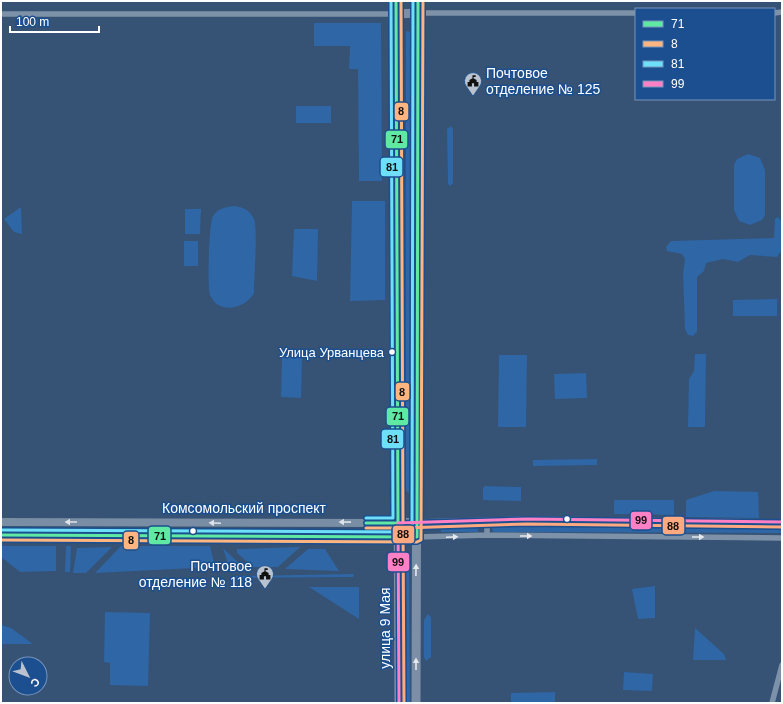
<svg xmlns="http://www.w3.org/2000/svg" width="783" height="704" font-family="Arial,sans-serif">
<rect width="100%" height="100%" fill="#365274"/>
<path fill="#2f66a5" d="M 314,23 L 381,23 L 382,181 L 359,181 L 358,69 L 349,69 L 350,46 L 314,46 Z
M 406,31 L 411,32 L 409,493 L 406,491 Z
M 296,106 L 331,106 L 331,123 L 296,123 Z
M 451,126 L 453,129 L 453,183 L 450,186 L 448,184 L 447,129 Z
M 748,154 L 760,158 L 765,170 L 765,215 L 762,220 L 750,225 L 739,221 L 734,210 L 734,165 L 737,159 Z
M 352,201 L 385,201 L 385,300 L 350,301 Z
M 234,206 C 243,207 250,210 254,219 C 258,229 254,279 254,293 C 246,309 218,315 210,295 C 207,287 209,222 213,216 C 218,208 226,207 234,206 Z
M 21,207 L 22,234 L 14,232 L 4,219 Z
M 185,209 L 201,209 L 200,234 L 185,234 Z
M 778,217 L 781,221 L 781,251 L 777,257 L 750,255 L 738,262 L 723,259 L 706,263 L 704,271 L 697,277 L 697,332 L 693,336 L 688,335 L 685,329 L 683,273 L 685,259 L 682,254 L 667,251 L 666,247 L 671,241 L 774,238 L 775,219 Z
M 294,229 L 318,229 L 317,281 L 292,276 Z
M 184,241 L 198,241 L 198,266 L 184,266 Z
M 777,299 L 777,316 L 733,316 L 733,300 Z
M 695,354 L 706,354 L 705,427 L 688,427 L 689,379 L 694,371 Z
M 499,355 L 527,355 L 526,427 L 498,427 Z
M 282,357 L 302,357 L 301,398 L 281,397 Z
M 586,373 L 587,398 L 555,399 L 554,374 Z
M 597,459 L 597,465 L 533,466 L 533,460 Z
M 485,486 L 521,487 L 521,501 L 483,500 L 483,488 Z
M 714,491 L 758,492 L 759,518 L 686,517 L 686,500 Z
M 614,500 L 674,500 L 674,515 L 614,514 Z
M 518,524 L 782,526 L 782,533 L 493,532 L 492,528 Z
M 441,528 L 478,528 L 478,532 L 441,532 Z
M 1,546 L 56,546 L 56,571 L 20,572 L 1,557 Z
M 66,546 L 71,546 L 70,572 L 65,572 Z
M 121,546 L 210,546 L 215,567 L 95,573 Z
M 112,547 L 86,573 L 73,573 L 77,548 Z
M 300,547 L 278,567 L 253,567 L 237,553 L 237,549 Z
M 223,548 L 246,570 L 230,571 Z
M 308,549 L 325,549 L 339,571 L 285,569 Z
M 406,560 L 409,560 L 410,703 L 407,703 Z
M 354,574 L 353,577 L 234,578 L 234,576 Z
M 655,586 L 655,618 L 638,619 L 632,589 Z
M 309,587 L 359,587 L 359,619 Z
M 105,612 L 150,613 L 148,686 L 110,685 L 110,663 L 104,662 Z
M 428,614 L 431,617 L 431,657 L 426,661 L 424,657 L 424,620 Z
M 1,625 L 11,628 L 33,644 L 1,644 Z
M 695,628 L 724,654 L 726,660 L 693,660 Z
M 624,672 L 653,674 L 652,691 L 623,690 Z
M 555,692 L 555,703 L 511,703 L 511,693 Z"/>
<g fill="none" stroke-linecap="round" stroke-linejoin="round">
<path stroke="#7d92a8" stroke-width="5.5" d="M 418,13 L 636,13
M 774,13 L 782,12
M 1,14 L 396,14
M 487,521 L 487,535
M 417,522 L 527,519 L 782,522
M 417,537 L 487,535 L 782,538
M 772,703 L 782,665"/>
<path stroke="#798da4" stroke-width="8" d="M 1,522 L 398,523
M 1,535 L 399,537"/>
<path stroke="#7d8ea7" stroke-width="9" d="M 396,1 L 399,703
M 396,14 L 418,13
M 398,523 L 417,522
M 416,703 L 418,1"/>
<g stroke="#1b4f8f" stroke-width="6">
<path id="bus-1" d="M 366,523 L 398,523 L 396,1
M 1,535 L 417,537 L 418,1"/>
</g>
<g stroke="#1b4f8f" stroke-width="6">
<path id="bus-2" d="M 366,528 L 398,528 L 403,523 L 401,1
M 1,540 L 417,542 L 421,540 L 423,1"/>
</g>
<g stroke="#1b4f8f" stroke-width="6">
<path id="bus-3" d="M 366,518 L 393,518 L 391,1
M 1,530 L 412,532 L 413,1"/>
</g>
<g stroke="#1b4f8f" stroke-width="6">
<path id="bus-4" d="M 399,703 L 398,523 L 527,519 L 782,522"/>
</g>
<g stroke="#1b4f8f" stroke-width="6">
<path id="bus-5" d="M 404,703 L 403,528 L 527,524 L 782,527"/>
</g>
<use href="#bus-1" stroke="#60e9a3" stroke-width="3"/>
<use href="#bus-2" stroke="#ffb580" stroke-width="3"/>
<use href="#bus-3" stroke="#6ddff8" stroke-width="3"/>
<use href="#bus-4" stroke="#ff80c5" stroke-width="3"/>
<use href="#bus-5" stroke="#ffa980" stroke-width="3"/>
</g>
<defs><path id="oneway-solid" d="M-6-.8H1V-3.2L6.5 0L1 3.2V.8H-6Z"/></defs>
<g fill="#dee2e8">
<use href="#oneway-solid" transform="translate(71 522) rotate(180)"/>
<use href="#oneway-solid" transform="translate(345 522) rotate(-179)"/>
<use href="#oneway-solid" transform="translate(215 523) rotate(-178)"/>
</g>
<g fill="#e5e9ee">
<use href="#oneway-solid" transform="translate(526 536)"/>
<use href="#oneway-solid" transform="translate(452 537) rotate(-2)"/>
<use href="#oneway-solid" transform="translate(698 537)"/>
</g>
<g fill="#e5e8ed">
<use href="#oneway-solid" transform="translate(416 570) rotate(-89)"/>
<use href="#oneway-solid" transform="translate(416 664) rotate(-90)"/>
</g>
<defs>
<g id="civic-pin" transform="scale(0.9)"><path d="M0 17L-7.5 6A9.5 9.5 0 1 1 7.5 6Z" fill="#b9c2ce" stroke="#1b4f8f"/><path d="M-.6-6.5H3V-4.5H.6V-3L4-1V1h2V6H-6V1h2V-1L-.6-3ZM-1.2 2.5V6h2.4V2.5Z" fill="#111"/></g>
</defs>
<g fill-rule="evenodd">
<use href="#civic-pin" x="473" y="81"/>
<use href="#civic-pin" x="265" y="574"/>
</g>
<g fill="#fff" stroke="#1b4f8f" stroke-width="1.5">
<circle cx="392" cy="352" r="3.5"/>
<circle cx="567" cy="519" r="3.5"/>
<circle cx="193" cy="531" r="3.5"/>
</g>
<g text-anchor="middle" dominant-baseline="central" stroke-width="3" stroke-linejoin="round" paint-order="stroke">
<g font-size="13" fill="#fff" stroke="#1b4f8f" text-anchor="end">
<text x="384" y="352">Улица Урванцева</text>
</g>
<g font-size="14" fill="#fff" stroke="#1b4f8f" text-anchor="start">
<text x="486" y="73">Почтовое<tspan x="486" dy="16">отделение № 125</tspan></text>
<text x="252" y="566" text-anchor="end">Почтовое<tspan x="252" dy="16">отделение № 118</tspan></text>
</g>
<g font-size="14" fill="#fff" stroke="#1b4f8f">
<text x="244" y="508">Комсомольский проспект</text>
<text transform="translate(385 628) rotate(-90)">улица 9 Мая</text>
</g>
</g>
<g stroke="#1b4f8f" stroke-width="1.5">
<rect x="394" y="102" width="15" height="19" rx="4" fill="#ffb580"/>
<rect x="385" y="130" width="23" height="19" rx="4" fill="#60e9a3"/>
<rect x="380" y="157" width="23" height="20" rx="4" fill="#6ddff8"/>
<rect x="395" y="382" width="15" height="19" rx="4" fill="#ffb580"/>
<rect x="386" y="407" width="23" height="19" rx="4" fill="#60e9a3"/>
<rect x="381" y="429" width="23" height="20" rx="4" fill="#6ddff8"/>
<rect x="630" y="511" width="22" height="19" rx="4" fill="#ff80c5"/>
<rect x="662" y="516" width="23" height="19" rx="4" fill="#ffa980"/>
<rect x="392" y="525" width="23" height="19" rx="4" fill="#ffa980"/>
<rect x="148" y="526" width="23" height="19" rx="4" fill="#60e9a3"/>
<rect x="123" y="531" width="16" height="19" rx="4" fill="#ffb580"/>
<rect x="387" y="552" width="23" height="20" rx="4" fill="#ff80c5"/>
</g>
<g font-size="11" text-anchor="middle" font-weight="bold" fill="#111">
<text x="401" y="115">8</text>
<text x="397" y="143">71</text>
<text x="392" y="171">81</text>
<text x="402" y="396">8</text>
<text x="398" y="420">71</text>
<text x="393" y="443">81</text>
<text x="641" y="524">99</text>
<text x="673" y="530">88</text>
<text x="403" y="538">88</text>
<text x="160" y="540">71</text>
<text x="131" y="544">8</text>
<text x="398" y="566">99</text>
</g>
<rect width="783" height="704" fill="none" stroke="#ffffff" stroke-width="4"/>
<rect x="635" y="8" width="140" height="92" fill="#1b4f8f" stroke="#7695bc"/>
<rect x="643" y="21" width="20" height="6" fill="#60e9a3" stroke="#7695bc"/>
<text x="671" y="28" font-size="12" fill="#ffffff">71</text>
<rect x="643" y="41" width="20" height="6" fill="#ffb580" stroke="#7695bc"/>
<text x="671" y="48" font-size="12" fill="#ffffff">8</text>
<rect x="643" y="61" width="20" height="6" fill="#6ddff8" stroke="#7695bc"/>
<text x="671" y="68" font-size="12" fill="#ffffff">81</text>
<rect x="643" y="81" width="20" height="6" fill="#ff80c5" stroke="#7695bc"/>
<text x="671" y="88" font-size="12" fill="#ffffff">99</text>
<g transform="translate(28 676) rotate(132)"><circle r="19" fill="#1b4f8f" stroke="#7695bc"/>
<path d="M0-3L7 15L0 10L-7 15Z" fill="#b9c2ce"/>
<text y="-6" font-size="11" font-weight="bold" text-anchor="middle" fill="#ffffff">С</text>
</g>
<path d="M10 26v6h89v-6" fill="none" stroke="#ffffff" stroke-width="2"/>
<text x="16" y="26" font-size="12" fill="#ffffff" stroke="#1b4f8f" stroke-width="3" paint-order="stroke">100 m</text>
</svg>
